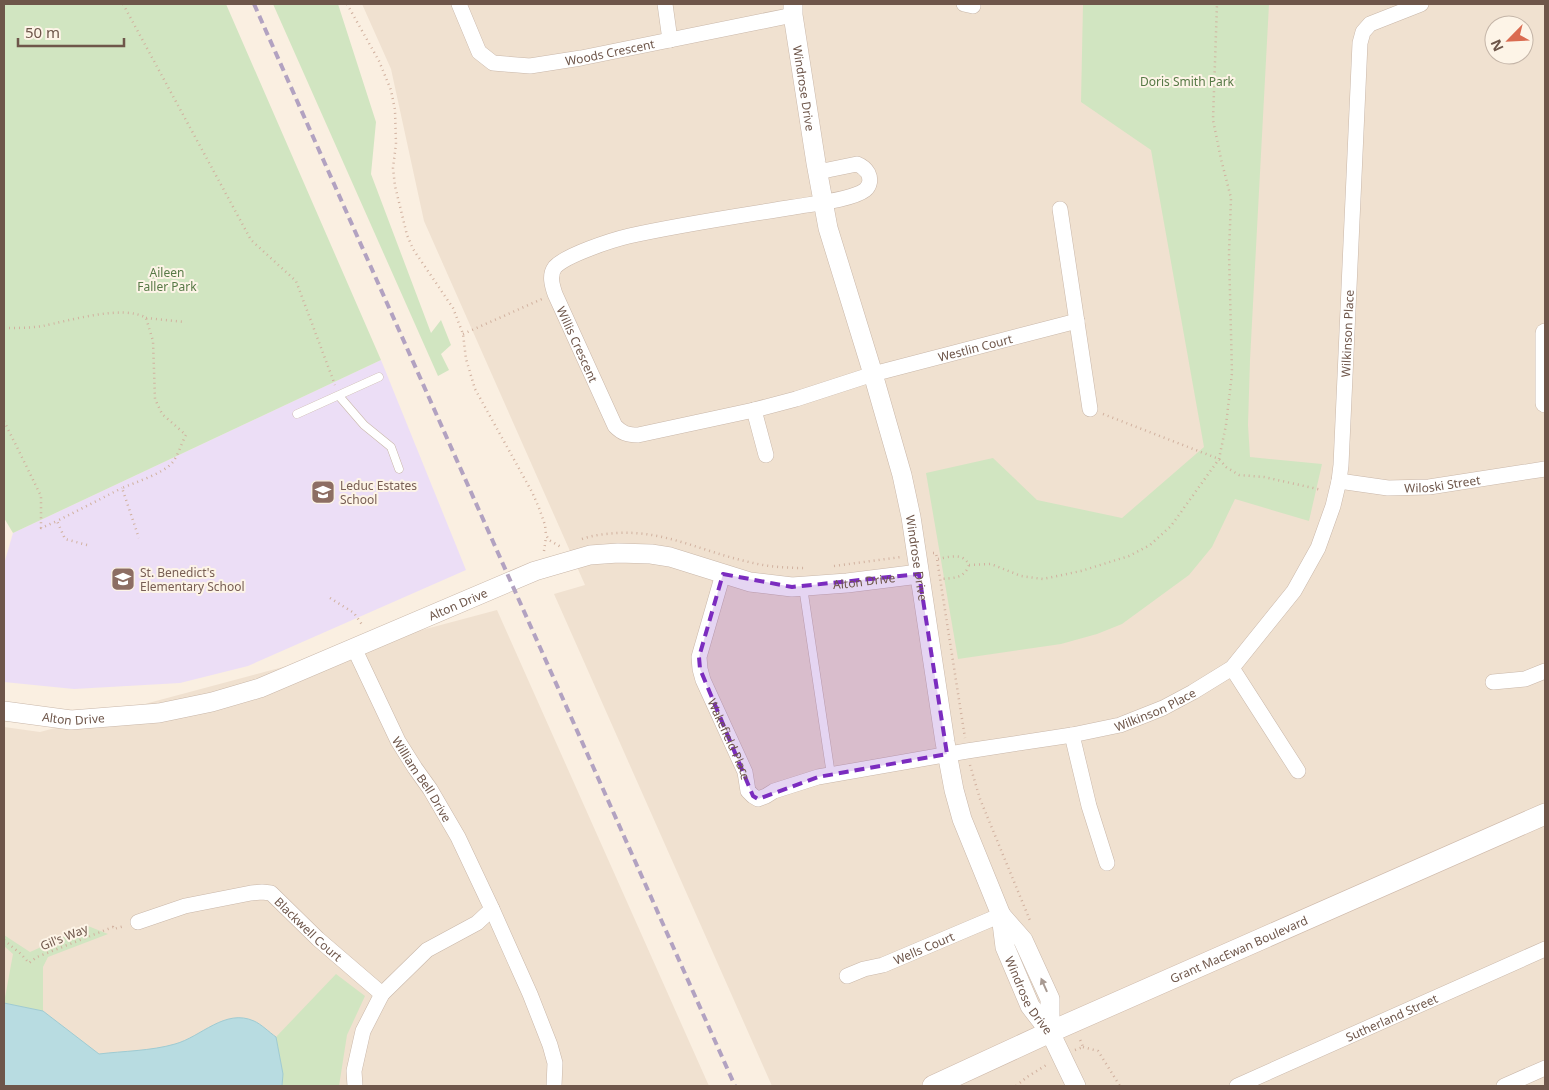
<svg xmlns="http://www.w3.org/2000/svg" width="1549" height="1090" font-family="'Noto Sans',sans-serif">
<rect width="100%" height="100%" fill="#faefe1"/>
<path fill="#f0e1d0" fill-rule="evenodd" d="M 362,4 L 1545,4 L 1545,1086 L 772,1086 L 554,594 L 585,585 L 424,221 L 391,69 ZM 1494,25 L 1524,25 L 1524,55 L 1494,55 Z
M 497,610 L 709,1086 L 4,1086 L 4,727 L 40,732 Z"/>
<path fill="#ecdef6" d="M 381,360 L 466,570 L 248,666 L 180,683 L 74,689 L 4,682 L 4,564 L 13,533 Z"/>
<path fill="#d1e5c1" d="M 4,4 L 226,4 L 381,360 L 13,533 L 4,518 Z
M 273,4 L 338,4 L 376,122 L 371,174 L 431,333 L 441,320 L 451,345 L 441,354 L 449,370 L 438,376 Z
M 1083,4 L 1269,4 L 1250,360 L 1248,425 L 1250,457 L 1322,464 L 1309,521 L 1235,499 L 1212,547 L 1189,575 L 1122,624 L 1097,634 L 1061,644 L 958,659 L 926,473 L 993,458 L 1037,500 L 1122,518 L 1204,447 L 1151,150 L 1081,102 Z
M 88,926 L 108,934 L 48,957 L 43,967 L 43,1011 L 4,1003 L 13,954 L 4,946 L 4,935 L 30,952 Z
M 336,974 L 365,996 L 347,1035 L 339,1086 L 282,1086 L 283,1074 L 276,1037 Z"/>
<path fill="#b8dce1" stroke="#9fcbd2" d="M 4,1003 L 43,1011 L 99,1054 C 123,1051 151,1051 175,1044 C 201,1037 225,1008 254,1021 C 261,1024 269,1032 276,1037 L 283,1074 L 282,1086 L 4,1086 Z"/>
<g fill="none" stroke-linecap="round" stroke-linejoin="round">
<g stroke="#c9b7a9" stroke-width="9">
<path id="service" d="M 339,396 L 364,425 L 391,447 L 399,469
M 297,414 L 379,377
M 803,587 L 831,775"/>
</g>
<g stroke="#c9b7a9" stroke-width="16">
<g id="minor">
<path id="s1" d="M 459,4 L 479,52 L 493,63 L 530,66 L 581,58 L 793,15"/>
<path d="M 665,4 L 670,40"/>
<path d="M 964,4 L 973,6"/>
<path id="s2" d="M 818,172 L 857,164 C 862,166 865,168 868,173 C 871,179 870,186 865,190 C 852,200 811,204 794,207 C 739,216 683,224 629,236 C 612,240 566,255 555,267 C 549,275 552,285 555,294 L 615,426 C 622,433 627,435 638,435 L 754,410 L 796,399 L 873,374 L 1077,321"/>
<path d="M 1060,209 L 1090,409"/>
<path d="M 754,410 L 766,455"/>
<path id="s3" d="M 1339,481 L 1388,488 L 1429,487 L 1545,469"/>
<path id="s4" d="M 723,574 L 699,657 L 700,669 L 703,680 L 745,772 L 748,791 L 753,796 L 758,799 L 766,796 L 774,791 L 818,777 L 967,751 L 1072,735 L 1120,725 L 1163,708 L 1193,692 L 1232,668 L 1294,591 L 1318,548 L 1333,506 L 1339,481 L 1341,465 L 1360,43 L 1363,32 L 1370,24 L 1421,4"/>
<path id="s5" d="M 354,648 L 398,741 L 415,768 L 430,789 L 458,837 L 492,909 L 530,994 L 550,1045 L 555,1063 L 554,1086"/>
<path d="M 1232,668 L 1298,771"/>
<path d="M 1493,682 L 1525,679 L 1545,671"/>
<path d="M 1072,735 L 1089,806 L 1107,863"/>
<path id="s6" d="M 138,922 L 185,906 L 251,893 L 262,892 L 271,893 L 318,939 L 382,994"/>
<path id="s7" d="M 847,976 L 864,969 L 883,965 L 1001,915"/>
<path d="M 355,1086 L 354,1071 L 363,1031 L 382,994 L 427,950 L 477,923 L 492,909"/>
<path id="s8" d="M 1237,1086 L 1545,949"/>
<path d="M 1504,1086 L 1545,1068"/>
</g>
</g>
<g stroke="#c9b7a9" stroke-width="20">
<g id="tertiary">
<path id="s9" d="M 793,4 L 793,15 L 816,163 L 828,228 L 873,374 L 902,475 L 911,517 L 945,742 L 954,790 L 962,819 L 1001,915 L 1005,947 L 1030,1006 L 1050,1032 L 1076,1086"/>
<path d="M 1545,333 L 1545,403"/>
<path id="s10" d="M 4,711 L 71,720 L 159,713 L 212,702 L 260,688 L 535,571 L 590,555 L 618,553 L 651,554 L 670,557 L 750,582 L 792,587 L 847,583 L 919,574"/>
<path d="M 1001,915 L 1023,940 L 1050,999 L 1050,1032"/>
</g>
</g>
<g stroke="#ceb9aa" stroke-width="22">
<g id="secondary">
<path id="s11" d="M 933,1086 L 1050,1032 L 1545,814"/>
</g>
</g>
<path stroke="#d1b19f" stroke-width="2.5" stroke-dasharray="1 4" stroke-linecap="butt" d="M 123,4 L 251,240 L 296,281 L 335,385
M 347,4 L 379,61 L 391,90 L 395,110 L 396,144 L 393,168 L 395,186 L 407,235 L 413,249 L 453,308 L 463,334 L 466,359 L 475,389 L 532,492 L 539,508 L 545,525 L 546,535 L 549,540 L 561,547
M 146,318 L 185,322
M 4,328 C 17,328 30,328 43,326 C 67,321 125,304 146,318 L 153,341 L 155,399 L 162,414 L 186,435 C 181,444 178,456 172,463 C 162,474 136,482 122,488 L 139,538
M 463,334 L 542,299
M 1103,414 L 1219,459 L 1226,467 L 1239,475 L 1264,477 L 1322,490
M 4,421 L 41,496 L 41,528 L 57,521
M 582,539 C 593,535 605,534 616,533 C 665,530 703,552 749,562 C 768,567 787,568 806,568
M 87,545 L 65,539 L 57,521 L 122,488
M 544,551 L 546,537
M 933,553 L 936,553 L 937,559 L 965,738
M 938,559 C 949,557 963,552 969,565 C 964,579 953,578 940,579
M 969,565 L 991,564 L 1021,576 L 1043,579 L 1081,571 L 1129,556 L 1150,545 L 1171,526 L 1219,459 L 1226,425 L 1232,373 L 1229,253 L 1231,198 L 1221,159 L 1213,120 L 1217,4
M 834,566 L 901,557
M 330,598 L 354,613 L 363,626
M 970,765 L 980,799 L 1031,923
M 4,940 L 21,954 L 29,963 L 37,957 L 113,927 L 114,929 L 124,926
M 1083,1047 L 1098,1051 L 1120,1086
M 1075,1050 L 1083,1047 L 1079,1037
M 1016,1086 L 1027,1077 L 1048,1064"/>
<use href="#service" stroke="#fff" stroke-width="8"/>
<use href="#minor" stroke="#fff" stroke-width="15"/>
<use href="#tertiary" stroke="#fff" stroke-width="19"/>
<use href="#secondary" stroke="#fff" stroke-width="21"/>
<path stroke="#b2a2c1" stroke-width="4" stroke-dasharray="8 5" stroke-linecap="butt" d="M 254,4 L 735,1086"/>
</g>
<defs><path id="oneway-solid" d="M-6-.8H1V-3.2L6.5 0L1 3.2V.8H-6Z" transform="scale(1.25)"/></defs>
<use fill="#a89a92" href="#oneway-solid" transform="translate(1044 985) rotate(-114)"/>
<path fill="#7b2cbf" fill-opacity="0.2" stroke="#7b2cbf" stroke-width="4" stroke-dasharray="10 6" stroke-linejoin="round" d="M 723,574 L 792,587 L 919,574 L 947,754 L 818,777 L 758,799 L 753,796 L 700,669 L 699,657 Z"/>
<defs>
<g id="school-square" transform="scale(1.25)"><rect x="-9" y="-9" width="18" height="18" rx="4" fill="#8d6e63" stroke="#fdf4e7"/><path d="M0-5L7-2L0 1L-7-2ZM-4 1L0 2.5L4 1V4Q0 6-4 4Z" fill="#fff"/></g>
</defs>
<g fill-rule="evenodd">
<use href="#school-square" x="323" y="492"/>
<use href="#school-square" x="123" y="579"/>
</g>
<g text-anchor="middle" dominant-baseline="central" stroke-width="4" stroke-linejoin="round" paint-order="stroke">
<g font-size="12" fill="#6e564a" stroke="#fdf4e7">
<text stroke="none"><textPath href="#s1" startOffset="188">Woods Crescent</textPath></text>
<text stroke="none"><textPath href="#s9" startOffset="85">Windrose Drive</textPath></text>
<text stroke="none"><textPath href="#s4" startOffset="1106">Wilkinson Place</textPath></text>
<text stroke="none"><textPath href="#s2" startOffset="478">Willis Crescent</textPath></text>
<text stroke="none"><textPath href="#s2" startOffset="942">Westlin Court</textPath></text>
<text stroke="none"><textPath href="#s3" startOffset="104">Wiloski Street</textPath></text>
<text stroke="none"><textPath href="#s9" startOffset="569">Windrose Drive</textPath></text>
<text stroke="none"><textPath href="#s10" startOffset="895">Alton Drive</textPath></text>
<text stroke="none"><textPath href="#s10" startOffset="475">Alton Drive</textPath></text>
<text stroke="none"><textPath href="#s4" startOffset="652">Wilkinson Place</textPath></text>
<text stroke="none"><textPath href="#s10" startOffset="70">Alton Drive</textPath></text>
<text stroke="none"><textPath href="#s4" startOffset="175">Wakefield Place</textPath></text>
<text stroke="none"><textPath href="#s5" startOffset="148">William Bell Drive</textPath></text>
<text stroke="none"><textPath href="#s6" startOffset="189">Blackwell Court</textPath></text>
<text transform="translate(64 937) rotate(-22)">Gil's Way</text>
<text stroke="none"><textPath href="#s7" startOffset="82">Wells Court</textPath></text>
<text stroke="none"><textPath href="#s11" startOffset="335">Grant MacEwan Boulevard</textPath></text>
<text stroke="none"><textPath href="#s9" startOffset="1024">Windrose Drive</textPath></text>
<text stroke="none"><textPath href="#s8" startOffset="169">Sutherland Street</textPath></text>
</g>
<g font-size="12" fill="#577946" stroke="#fdf4e7">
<text x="1187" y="81">Doris Smith Park</text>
<text x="167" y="272">Aileen<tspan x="167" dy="14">Faller Park</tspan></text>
</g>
<g font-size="12" fill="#785e54" stroke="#fdf4e7" text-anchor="start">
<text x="340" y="485">Leduc Estates<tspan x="340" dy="14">School</tspan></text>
<text x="140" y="572">St. Benedict's<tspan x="140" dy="14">Elementary School</tspan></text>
</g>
</g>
<rect width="1549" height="1090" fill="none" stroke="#6e564a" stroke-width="10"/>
<g transform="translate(1509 40) rotate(246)"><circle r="24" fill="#fdf4e7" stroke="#c4b5a8"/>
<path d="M0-4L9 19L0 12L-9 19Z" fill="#da6b50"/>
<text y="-8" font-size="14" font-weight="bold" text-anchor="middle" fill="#6e564a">N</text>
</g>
<path d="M18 38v8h106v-8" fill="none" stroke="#6e564a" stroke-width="2.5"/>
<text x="25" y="38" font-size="15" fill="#6e564a" stroke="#fdf4e7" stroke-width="4" paint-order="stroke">50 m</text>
</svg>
